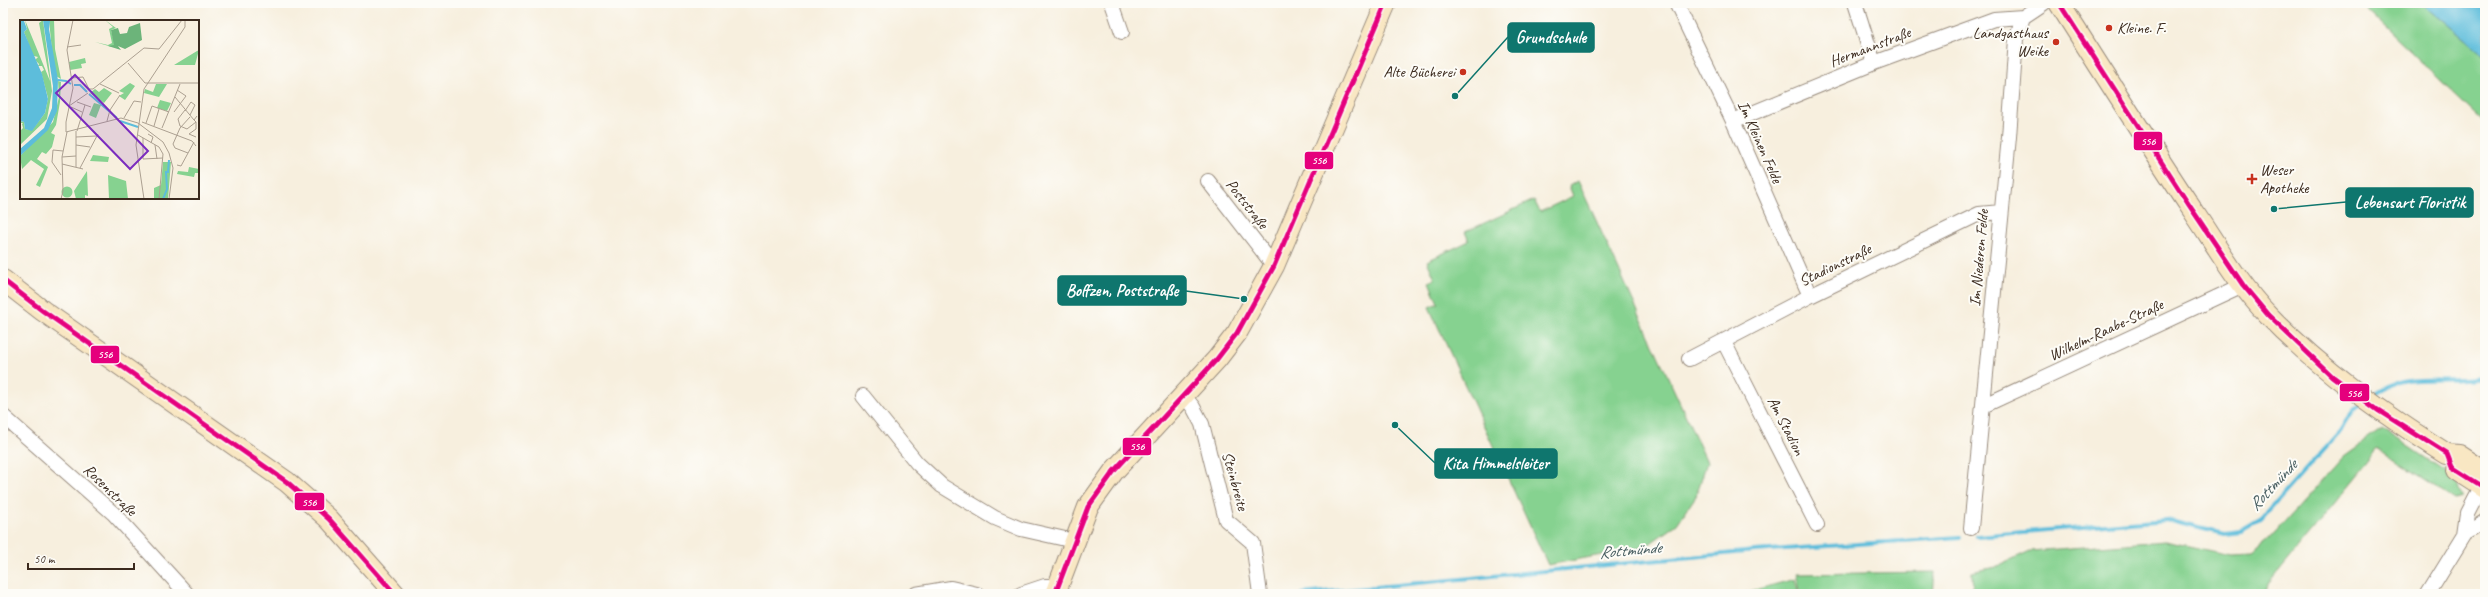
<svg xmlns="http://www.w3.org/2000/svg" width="2488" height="597" font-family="Caveat,sans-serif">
<rect width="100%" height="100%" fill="#fdfcf7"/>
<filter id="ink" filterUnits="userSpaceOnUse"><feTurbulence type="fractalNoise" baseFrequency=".025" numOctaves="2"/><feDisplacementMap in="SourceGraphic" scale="8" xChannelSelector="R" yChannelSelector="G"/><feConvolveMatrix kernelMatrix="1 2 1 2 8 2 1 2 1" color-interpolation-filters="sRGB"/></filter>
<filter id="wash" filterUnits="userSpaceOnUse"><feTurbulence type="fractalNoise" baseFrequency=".012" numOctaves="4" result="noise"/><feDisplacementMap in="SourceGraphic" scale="16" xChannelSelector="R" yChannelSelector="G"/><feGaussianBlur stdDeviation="0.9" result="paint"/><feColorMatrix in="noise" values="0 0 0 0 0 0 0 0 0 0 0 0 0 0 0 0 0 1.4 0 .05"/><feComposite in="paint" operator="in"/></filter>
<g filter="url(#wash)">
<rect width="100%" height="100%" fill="#f7efde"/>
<path fill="#86d290" stroke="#607e57" d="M 2360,3 L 2422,3 L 2485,56 L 2485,123 Z
M 1578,181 L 1707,462 L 1696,496 L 1677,524 L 1645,547 L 1548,565 L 1429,307 L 1438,303 L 1429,282 L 1435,279 L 1427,261 L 1469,241 L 1465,232 L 1534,200 L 1540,212 L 1573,196 L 1569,186 Z
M 2382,429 L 2454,477 L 2462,497 L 2455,499 L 2379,449 L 2264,589 L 2265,594 L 1973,594 L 1972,572 L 1995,567 L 2030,551 L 2165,541 L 2231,555 L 2250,554 L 2267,541 L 2344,456 Z
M 1935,572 L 1933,594 L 1801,594 L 1796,574 Z
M 1795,579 L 1799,594 L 1740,594 Z"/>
<path fill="#5dbddb" stroke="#4c747c" d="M 2422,3 L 2485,3 L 2485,56 Z"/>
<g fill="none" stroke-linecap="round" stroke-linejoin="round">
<path stroke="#5dbddb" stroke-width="4" d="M 2372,396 C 2408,369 2445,386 2485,376
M 1977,536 L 2166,520 L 2224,534 L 2241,532 L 2260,521 L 2340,431 L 2353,410 L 2361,404
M 1302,594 L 1755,551 L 1960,537"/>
</g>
</g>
<g filter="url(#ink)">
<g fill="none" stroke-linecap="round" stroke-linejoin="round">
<g stroke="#998c7e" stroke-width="16">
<path id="street" d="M 1112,3 L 1122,32
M 1676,3 L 1733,121 L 1810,296
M 1855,3 L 1874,63
M 1733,121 L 1874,63 L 1994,19 L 2023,17
M 1208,181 L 1274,266
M 1724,342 L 1817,525
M 1689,359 L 1810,296 L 1979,214 L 2001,212
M 863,396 L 917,463 L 942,486 L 995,518 L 1021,529 L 1074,541
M 1184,396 L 1193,407 L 1202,424 L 1226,520 L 1253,543 L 1260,594
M 1983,406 L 2243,285
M 3,416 L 114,514 L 187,594
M 1971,528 L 2009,137 L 2016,39 L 2023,17 L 2044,3
M 2465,534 L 2468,513 L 2482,486
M 916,594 L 951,588 L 977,594
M 1021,594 L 1045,586 L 1058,586
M 2428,594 L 2465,534 L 2485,521"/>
</g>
<g stroke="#998c7e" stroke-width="22">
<path id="secondary" d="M 2059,3 C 2104,74 2150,146 2197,217 C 2219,250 2240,286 2268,315 C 2321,370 2382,413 2447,454 L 2459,455 L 2485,472
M 3,280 L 43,311 L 287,482 L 329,519 L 395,594
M 2457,470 L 2485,488
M 1055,594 L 1088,507 L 1114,471 L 1217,359 L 1237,333 L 1274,266 L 1386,3"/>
</g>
<use href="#street" stroke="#fff" stroke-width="14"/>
<use href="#secondary" stroke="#f9e7c3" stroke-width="20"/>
<g stroke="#fdfcf7" stroke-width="8">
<path id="bus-1" d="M 2059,3 L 2189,205 L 2243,285 L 2268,315 L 2332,376 L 2379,411 L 2447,454 L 2452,467 L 2485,488
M 3,280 L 43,311 L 287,482 L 329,519 L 395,594
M 1055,594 L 1088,507 L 1114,471 L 1217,359 L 1237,333 L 1274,266 L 1386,3"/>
</g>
<use href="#bus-1" stroke="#e5007d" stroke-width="5"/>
</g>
</g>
<g fill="#c8321e" stroke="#fdfcf7" stroke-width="1.5">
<circle cx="2109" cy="28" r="4"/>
<circle cx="2056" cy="42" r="4"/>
<circle cx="1463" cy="72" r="4"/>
<path d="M2250 173h4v4h4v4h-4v4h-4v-4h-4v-4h4z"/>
</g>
<g text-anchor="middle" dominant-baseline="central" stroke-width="4" stroke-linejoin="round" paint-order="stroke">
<g font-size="16" fill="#3b2a1e" stroke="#fdfcf7" text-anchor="start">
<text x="2117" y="28">Kleine. F.</text>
<text x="2048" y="33" text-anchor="end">Landgasthaus<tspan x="2048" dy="18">Weike</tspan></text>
<text x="1455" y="72" text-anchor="end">Alte Bücherei</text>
<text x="2260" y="170">Weser<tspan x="2260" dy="18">Apotheke</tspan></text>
</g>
<g font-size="16" fill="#3b2a1e" stroke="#fdfcf7">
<text transform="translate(1870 47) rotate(-21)">Hermannstraße</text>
<text transform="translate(1760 142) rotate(66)">Im Kleinen Felde</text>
<text transform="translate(1247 204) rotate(52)">Poststraße</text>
<text transform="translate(1979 258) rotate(-85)">Im Niederen Felde</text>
<text transform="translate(1835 265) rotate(-26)">Stadionstraße</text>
<text transform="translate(2106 330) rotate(-25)">Wilhelm-Raabe-Straße</text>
<text transform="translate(1786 426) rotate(63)">Am Stadion</text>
<text transform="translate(1235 481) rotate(74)">Steinbreite</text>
<text transform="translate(110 490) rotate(44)">Rosenstraße</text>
</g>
<g font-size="17" font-style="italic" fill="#475d60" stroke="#fdfcf7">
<text transform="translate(2273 485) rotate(-47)">Rottmünde</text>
<text transform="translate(1630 550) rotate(-5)">Rottmünde</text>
</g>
</g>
<g transform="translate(20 20)">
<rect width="179" height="179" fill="#f7efde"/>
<path d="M 5,0 L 30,61 L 19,3 L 23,0 L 32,71 L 27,99 L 0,125 L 0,111 L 3,111 L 0,111 L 3,108 L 2,104 L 0,106 L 3,103 L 0,103 L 0,101 L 4,102 L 5,109 L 12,110 L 25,93 L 28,78 L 21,52 L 24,50 L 22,46 L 18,46 L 19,44 L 15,40 L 18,37 L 14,36 L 12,33 L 4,12 L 7,9 ZM 29,0 L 34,0 L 35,29 L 41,59 L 36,56 L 33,41 ZM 85,0 L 96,8 L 91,10 L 95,25 L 92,27 L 75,22 L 88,25 L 92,23 L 89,9 L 93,7 ZM 179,30 L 175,45 L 154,45 L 177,31 ZM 65,38 L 66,43 L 61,44 L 62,48 L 50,50 L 49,42 ZM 38,61 L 41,62 L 40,82 L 36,105 L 31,113 L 35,115 L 32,127 L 26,134 L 22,132 L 17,139 L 28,147 L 20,167 L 16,165 L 24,149 L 11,140 L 2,149 L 0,136 L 33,102 L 39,77 ZM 110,63 L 115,66 L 105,80 L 99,76 L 104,73 L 99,71 ZM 136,64 L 147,64 L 139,77 L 124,73 L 125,69 L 133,72 ZM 84,68 L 92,73 L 84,83 L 70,73 L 75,69 L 79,72 ZM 140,80 L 151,83 L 147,91 L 137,88 ZM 74,83 L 81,85 L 76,98 L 69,95 ZM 73,135 L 89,137 L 88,142 L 70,141 ZM 143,142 L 151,142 L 148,179 L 134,179 L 134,168 L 141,165 ZM 169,147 L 179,149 L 179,153 L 175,153 L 174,157 L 157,154 L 158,151 L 168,152 ZM 67,151 L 68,176 L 65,175 L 65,179 L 56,179 L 54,171 ZM 88,155 L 106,161 L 108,179 L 89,179 ZM41.5 172a5.5 5.5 0 1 1 11 0a5.5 5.5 0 1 1-11 0Z" fill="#86d290"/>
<path d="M 120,3 L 122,20 L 105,29 L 98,26 L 101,30 L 88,26 L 94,25 L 91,10 L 98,8 L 100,14 L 107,13 L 109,7 Z" fill="#6cb47a"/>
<path d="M 0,0 L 4,1 L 7,9 L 4,12 L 22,54 L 28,79 L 25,93 L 12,111 L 5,109 L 4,102 L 0,101 ZM 23,0 L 30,1 L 29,9 L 38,60 L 37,91 L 28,110 L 0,136 L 0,129 L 24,108 L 32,88 L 33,66 Z" fill="#5dbddb"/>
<path fill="none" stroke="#5dbddb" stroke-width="2" d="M 38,60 L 46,61 L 51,64M 54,65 L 60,65 L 67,72M 69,74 L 97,98M 100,101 L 118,107M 143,179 L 147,169 L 146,152 L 148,152 L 149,140"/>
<path fill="none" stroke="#aca091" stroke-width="1" d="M 53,0 L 47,30 L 53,68 L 46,102 L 46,112 L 101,98 L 118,103M 47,27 L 61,25M 108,43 L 125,63M 51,58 L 63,57 L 69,69 L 73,69 L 124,28 L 139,29 L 162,0M 125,63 L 179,63M 80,64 L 99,73M 155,77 L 174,100M 57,82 L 71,87M 49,86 L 68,73M 51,87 L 62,92M 165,90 L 158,99 L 160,106 L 167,109 L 176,102 L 174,100 L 177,96M 165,91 L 171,82 L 175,85 L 170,95M 154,92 L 166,76 L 157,70M 104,98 L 114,81 L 121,82M 87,101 L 90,90 L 100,75M 122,102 L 172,121 L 176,126M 118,103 L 143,122 L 149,133 L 153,148 L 149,179M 126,103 L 132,86 L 149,92M 134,106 L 139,89M 142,108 L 160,64M 57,111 L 65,85M 128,114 L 133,117 L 131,123M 118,115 L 139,127 L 143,134 L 139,179M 56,117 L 76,116M 176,117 L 169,114 L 176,109 L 176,102M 123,118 L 123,139 L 143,138M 56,125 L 70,127M 135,125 L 137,139M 168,133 L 155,128 L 153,124 L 160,108 L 170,97M 42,137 L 56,136M 42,144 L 63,149M 157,145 L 161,146 L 174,122M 56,147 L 56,111M 60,148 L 78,114M 41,155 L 32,142 L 33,130 L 43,131M 41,179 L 43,171 L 42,137 L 47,112M 124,179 L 116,125 L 124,69 L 165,7 L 165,0"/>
<path fill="#7b2cbf" fill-opacity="0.15" stroke="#7b2cbf" stroke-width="2" d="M 55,55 L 128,131 L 110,149 L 36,73 Z"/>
<rect width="179" height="179" fill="none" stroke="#3b2a1e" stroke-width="2"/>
</g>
<path fill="none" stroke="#0f766e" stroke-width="1.5" d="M1455 96L1508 37M2274 209L2346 202M1244 299L1186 291M1395 425L1435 463"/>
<g fill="#0f766e" stroke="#fdfcf7" stroke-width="1.5">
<circle cx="1455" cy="96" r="4"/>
<circle cx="2274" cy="209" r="4"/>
<circle cx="1244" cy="299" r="4"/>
<circle cx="1395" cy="425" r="4"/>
</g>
<g fill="#0f766e" stroke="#0f766e" stroke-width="1.5">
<rect x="1508" y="23" width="86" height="29" rx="4"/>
<rect x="2346" y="188" width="127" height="29" rx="4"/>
<rect x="1058" y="276" width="128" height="29" rx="4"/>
<rect x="1435" y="449" width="122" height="29" rx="4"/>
</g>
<g font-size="17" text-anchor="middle" font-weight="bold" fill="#fff">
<text x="1551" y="43">Grundschule</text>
<text x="2410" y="208">Lebensart Floristik</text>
<text x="1122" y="296">Boffzen, Poststraße</text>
<text x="1496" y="469">Kita Himmelsleiter</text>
</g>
<g stroke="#fdfcf7" stroke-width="1.5">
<rect x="2133" y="131" width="30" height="20" rx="4" fill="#e5007d"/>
<rect x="1304" y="151" width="30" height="19" rx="4" fill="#e5007d"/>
<rect x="90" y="345" width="30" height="19" rx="4" fill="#e5007d"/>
<rect x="2339" y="383" width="31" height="19" rx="4" fill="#e5007d"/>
<rect x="1122" y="437" width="30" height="19" rx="4" fill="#e5007d"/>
<rect x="294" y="492" width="31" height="19" rx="4" fill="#e5007d"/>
</g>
<g font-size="11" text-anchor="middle" font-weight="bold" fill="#fff">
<text x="2148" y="145">556</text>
<text x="1319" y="164">556</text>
<text x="105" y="358">556</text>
<text x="2354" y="397">556</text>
<text x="1137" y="450">556</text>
<text x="309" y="506">556</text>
</g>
<rect width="2488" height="597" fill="none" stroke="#fdfcf7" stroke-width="16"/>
<path d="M28 563v6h106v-6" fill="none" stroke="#3b2a1e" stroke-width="2"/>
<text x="34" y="563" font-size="12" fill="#3b2a1e" stroke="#fdfcf7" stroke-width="3" paint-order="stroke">50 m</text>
</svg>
